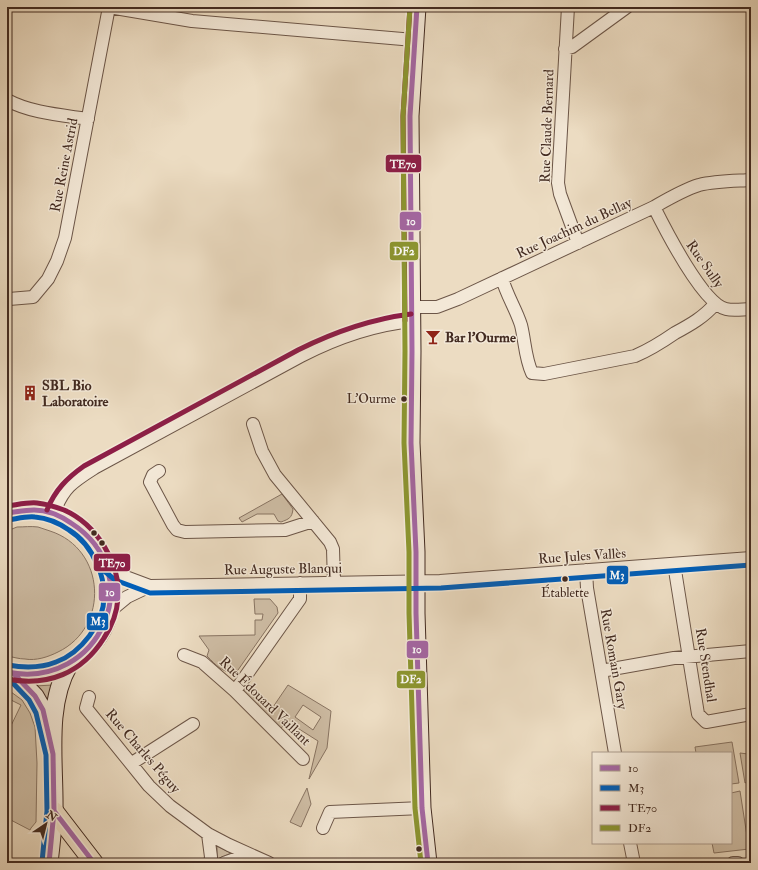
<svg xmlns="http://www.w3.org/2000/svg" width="758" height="870" font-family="'IM FELL Double Pica',serif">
<rect width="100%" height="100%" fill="#ecdcc2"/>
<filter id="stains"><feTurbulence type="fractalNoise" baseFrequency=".005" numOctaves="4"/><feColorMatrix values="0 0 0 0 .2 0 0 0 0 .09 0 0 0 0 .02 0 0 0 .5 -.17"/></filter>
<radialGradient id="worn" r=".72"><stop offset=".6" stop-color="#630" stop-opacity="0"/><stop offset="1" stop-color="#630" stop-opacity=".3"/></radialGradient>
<path fill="#cfbea6" stroke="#887463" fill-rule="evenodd" d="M 282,494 L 293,509 C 292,518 289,519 281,522 L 278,521 L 274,514 L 257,514 L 242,522 L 239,518 Z
M 17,527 C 24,527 31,526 38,527 C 42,528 46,530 50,531 C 106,549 110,627 58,652 C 48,657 36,661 25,659 C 19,659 13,657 7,656 L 7,531 Z
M 254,599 L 270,599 L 277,607 L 278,613 L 238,670 L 236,672 C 223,674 216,665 207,656 L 209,650 L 199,636 L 255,635 L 255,620 L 262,620 L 263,614 L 255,614 Z
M 53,685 L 48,709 L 35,686 Z
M 288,685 L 331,711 L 327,748 L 309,779 L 318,741 L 288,722 L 281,728 L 245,693 L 243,689 L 245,687 L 273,707 ZM 303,705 L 321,717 L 313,730 L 295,717 Z
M 7,689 L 22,700 L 30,713 L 35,727 L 37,763 L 36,822 L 31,828 L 30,830 L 7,818 L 7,775 L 8,772 L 7,771 L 7,734 L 21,705 L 7,698 Z
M 732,742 L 739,783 L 731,784 L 731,753 L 696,753 L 695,747 Z
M 740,753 L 748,754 L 751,780 L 745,783 Z
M 307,788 L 311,804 L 301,827 L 290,822 Z
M 740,791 L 749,849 L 714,853 L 712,843 L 731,843 L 731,793 Z
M 217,846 L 231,853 L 217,859 Z"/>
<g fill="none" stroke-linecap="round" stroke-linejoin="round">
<g stroke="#6c5648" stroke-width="14">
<path id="street" d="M 109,7 L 192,21 L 414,40
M 568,7 L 558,183 L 560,194 L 578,243
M 565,49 L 572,47 L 627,7
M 7,100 C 31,113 61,115 88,119
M 654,207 C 665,229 703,304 726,309 C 734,311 743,309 751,309
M 502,278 C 506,294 516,309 521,325 C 525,341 525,358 532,373 L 544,374 L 635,356 C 649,350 662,342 675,333 C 690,325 704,317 715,304
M 9,299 L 33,297 L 48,279 L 57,261 L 65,238 L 109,7
M 411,307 L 437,307 L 458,299 L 654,207 C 668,199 683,190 699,185 C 715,181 734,181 751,180
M 253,424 L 262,451 L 275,475 L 330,542 L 333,549 L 334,583
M 159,471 L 153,475 L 150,482 L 173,525 L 177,530 L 185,532 L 285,530 L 313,521
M 54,513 C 63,487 74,481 96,467 L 301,356 C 336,338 372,325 412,321
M 107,564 L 118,574 L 150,586 L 440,581 L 751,558
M 674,564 L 698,714 L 706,722 L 751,714
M 586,570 L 587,588 L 615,753
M 110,611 L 127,597 L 150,586
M 184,655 L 202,662 L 235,691 L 303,759
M 601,671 L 674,658 L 751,651
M 235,691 L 300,599 L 300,583
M 89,697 L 86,708 L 149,786 L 170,806 L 208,834 L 229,845 L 269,863
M 132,763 L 193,724
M 323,828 L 330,812 L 422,808
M 208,834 L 211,857 L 210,863
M 630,843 L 634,863
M 224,863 L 249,854
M 733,863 L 738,863"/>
</g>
<g stroke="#422a20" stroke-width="19">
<path id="secondary" d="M 417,7 L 410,116 L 412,351 L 411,443 L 416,552 L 416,613 L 422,808 L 428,863
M 7,513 C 86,491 145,587 90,647 C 80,657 71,664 58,669 C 42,674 23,676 7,672
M 14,674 L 35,696 L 43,710 L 48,733
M 49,863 C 51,846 53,828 54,811 C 55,764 45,706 69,665"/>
</g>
<g stroke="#422a20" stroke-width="20">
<path id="primary" d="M 54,811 L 94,863"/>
</g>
<use href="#street" stroke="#f3e8d7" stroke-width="12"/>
<use href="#secondary" stroke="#f3e8d7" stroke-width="17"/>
<use href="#primary" stroke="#ecdcc2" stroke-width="18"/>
<g stroke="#f3e8d7" stroke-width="8">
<path id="bus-1" d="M 417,7 L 410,116 L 412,351 L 411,443 L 416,552 L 416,613 L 422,808 L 428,863
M 7,513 C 16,512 25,510 34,510 C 47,510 61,516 71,523 C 151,574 100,691 7,672
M 14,674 L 35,696 L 43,710 L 53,754 L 54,811 L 49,863
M 54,811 L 94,863"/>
</g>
<g stroke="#f3e8d7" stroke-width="8">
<path id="bus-2" d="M 8,520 C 16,519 26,516 35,517 C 47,518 59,523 69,530 C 82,538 91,550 97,564 C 102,574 104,585 104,597 C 104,623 81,653 56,662 C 41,668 24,668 8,665
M 102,569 L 115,580 L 150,593 L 441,588 L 751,565
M 9,679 L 29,700 L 36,713 L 46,755 L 47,811 L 42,862"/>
</g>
<g stroke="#f3e8d7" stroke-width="8">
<path id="bus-3" d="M 405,321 L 403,116 L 410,7
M 7,506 C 16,505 28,502 37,503 C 46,504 56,507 64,510 C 96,524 121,563 118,598 C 117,613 112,626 104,638 C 82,673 48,687 7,679
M 47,510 C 55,490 67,478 84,466 L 298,350 C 334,332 371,319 411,314"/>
</g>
<g stroke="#f3e8d7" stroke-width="8">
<path id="bus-4" d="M 410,7 L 403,116 L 405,351 L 404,443 L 409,552 L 409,613 L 415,808 L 421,863"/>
</g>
<use href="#bus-1" stroke="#a467a3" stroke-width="5"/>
<use href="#bus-2" stroke="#005eb8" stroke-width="5"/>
<use href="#bus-3" stroke="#8d1e47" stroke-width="5"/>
<use href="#bus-4" stroke="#8c9630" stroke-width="5"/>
</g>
<defs>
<g id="bar-bare" transform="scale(1.2)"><path d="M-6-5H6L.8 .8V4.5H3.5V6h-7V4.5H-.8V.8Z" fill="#8f2418" stroke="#f3e8d7" stroke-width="2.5" paint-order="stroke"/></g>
<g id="building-bare" transform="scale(1.2)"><path d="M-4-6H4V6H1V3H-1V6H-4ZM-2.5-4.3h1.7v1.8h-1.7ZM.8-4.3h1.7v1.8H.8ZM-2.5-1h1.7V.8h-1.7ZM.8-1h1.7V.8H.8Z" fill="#8f2418" stroke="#f3e8d7" stroke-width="2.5" paint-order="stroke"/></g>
</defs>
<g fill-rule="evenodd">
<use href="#bar-bare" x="433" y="337"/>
<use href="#building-bare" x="30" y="393"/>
</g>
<g fill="#422a20" stroke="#f3e8d7" stroke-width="1.5">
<circle cx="404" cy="399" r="3.5"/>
<circle cx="94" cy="533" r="3.5"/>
<circle cx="102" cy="543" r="3.5"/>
<circle cx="565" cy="579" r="3.5"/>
<circle cx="419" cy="849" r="3.5"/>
</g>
<g text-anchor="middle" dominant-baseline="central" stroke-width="3" stroke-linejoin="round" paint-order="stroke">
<g font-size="13" fill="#422a20" stroke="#f3e8d7" text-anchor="end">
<text x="396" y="399">L'Ourme</text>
<text x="565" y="593" text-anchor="middle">Établette</text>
</g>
<g font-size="14" fill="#422a20" stroke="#f3e8d7">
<text transform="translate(547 126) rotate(-88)">Rue Claude Bernard</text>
<text transform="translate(64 165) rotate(-79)">Rue Reine Astrid</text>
<text transform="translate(574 228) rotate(-25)">Rue Joachim du Bellay</text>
<text transform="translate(705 264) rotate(55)">Rue Sully</text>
<text transform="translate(582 556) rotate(-4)">Rue Jules Vallès</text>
<text transform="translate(283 569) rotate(-1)">Rue Auguste Blanqui</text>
<text transform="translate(614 659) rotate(80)">Rue Romain Gary</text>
<text transform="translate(706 665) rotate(81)">Rue Stendhal</text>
<text transform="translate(265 701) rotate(44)">Rue Édouard Vaillant</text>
<text transform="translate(143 751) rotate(49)">Rue Charles Péguy</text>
</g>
<g font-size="14" font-weight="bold" fill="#422a20" stroke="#f3e8d7" text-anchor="start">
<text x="445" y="337">Bar l'Ourme</text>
<text x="42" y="385">SBL Bio<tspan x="42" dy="16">Laboratoire</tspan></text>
</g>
</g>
<g stroke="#f3e8d7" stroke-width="1.5">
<rect x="385" y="154" width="37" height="19" rx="4" fill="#8d1e47"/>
<rect x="399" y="211" width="23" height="20" rx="4" fill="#a467a3"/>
<rect x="389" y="241" width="30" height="20" rx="4" fill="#8c9630"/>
<rect x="93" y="553" width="38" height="19" rx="4" fill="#8d1e47"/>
<rect x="606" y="565" width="23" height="20" rx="4" fill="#005eb8"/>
<rect x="98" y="582" width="23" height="20" rx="4" fill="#a467a3"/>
<rect x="86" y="612" width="23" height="19" rx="4" fill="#005eb8"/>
<rect x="406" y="640" width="23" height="19" rx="4" fill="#a467a3"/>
<rect x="396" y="670" width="30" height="19" rx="4" fill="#8c9630"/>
</g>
<g font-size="11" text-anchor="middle" font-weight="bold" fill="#fff">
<text x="403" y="168">TE70</text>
<text x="411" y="225">10</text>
<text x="404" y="255">DF2</text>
<text x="112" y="567">TE70</text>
<text x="617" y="579">M3</text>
<text x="110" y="596">10</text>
<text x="98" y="625">M3</text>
<text x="417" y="653">10</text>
<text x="411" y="683">DF2</text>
</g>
<rect width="758" height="870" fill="none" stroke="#ecdcc2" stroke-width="24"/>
<rect x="8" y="8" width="742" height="854" fill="none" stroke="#422a20" stroke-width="2"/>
<rect x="12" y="12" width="734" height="846" fill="none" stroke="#422a20"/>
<rect x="592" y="752" width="140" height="92" fill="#f3e8d7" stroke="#ac9c8e"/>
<rect x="600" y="765" width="20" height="6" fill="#a467a3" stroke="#ac9c8e"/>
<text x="628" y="772" font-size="12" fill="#422a20">10</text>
<rect x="600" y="785" width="20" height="6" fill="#005eb8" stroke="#ac9c8e"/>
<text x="628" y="792" font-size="12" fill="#422a20">M3</text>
<rect x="600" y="805" width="20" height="6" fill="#8d1e47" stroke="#ac9c8e"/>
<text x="628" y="812" font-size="12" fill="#422a20">TE70</text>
<rect x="600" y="825" width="20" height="6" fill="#8c9630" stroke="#ac9c8e"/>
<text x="628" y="832" font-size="12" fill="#422a20">DF2</text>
<g transform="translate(46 824) rotate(35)" stroke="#f3e8d7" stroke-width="3" paint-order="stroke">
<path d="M0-3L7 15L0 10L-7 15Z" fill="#422a20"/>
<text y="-6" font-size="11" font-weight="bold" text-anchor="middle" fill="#422a20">N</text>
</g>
<rect width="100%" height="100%" filter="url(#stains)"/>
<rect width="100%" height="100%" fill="url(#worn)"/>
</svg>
